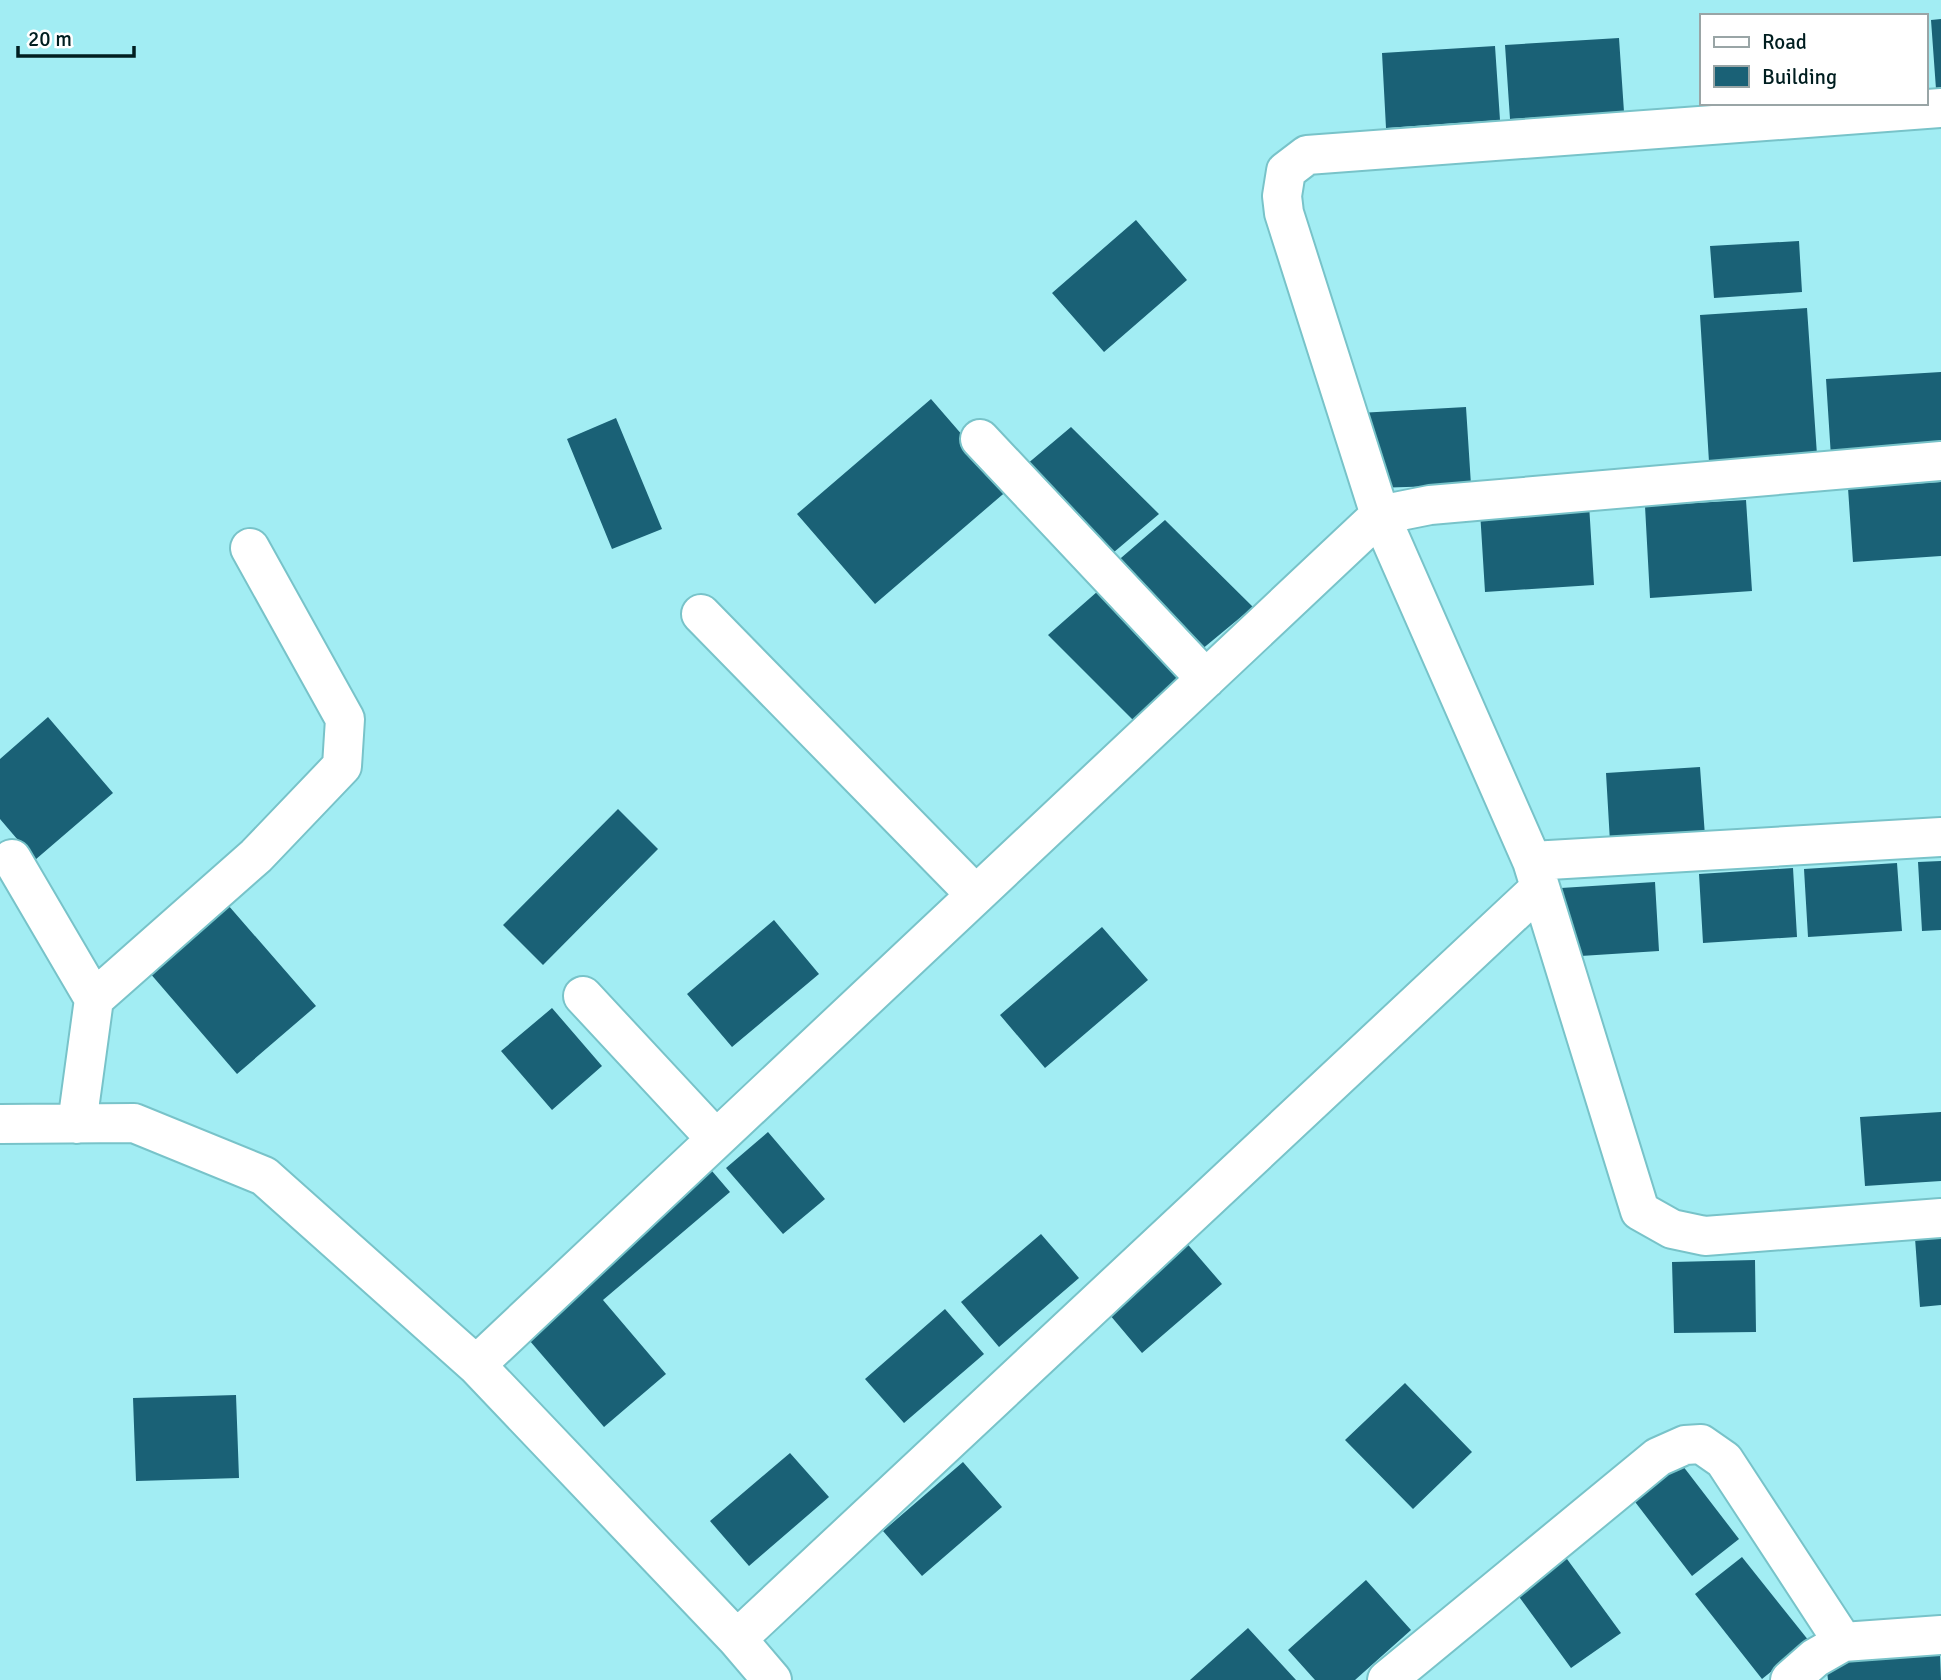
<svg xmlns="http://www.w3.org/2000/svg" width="1941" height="1680" font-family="Signika,sans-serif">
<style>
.building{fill:#1a6176}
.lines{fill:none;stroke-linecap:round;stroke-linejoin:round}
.minor-casing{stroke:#78c3c9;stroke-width:42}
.minor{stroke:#fff;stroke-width:38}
</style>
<rect width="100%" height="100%" fill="#a2edf3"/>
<!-- building -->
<path class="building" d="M1941,19V88L1936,89L1931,20Z
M1619,38L1624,112L1510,119L1505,45Z
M1495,46L1500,120L1386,128L1382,53Z
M1136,220L1187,280L1104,352L1052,293Z
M1799,241L1802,292L1714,298L1710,246Z
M1807,308L1817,455L1709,462L1700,315Z
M1941,372V451L1831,457L1826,379Z
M931,399L1009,489L875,604L797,514Z
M1466,407L1471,485L1374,488L1359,413Z
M616,418L662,529L612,549L567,439Z
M1071,427L1159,514L1107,558L1020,470Z
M1941,482V556L1853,562L1848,488Z
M1746,500L1752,591L1650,598L1645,506Z
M1589,504L1594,585L1485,592L1480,511Z
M1165,520L1253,607L1201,650L1114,564Z
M1098,591L1186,678L1135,722L1048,635Z
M48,717L113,793L35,860L0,819V759Z
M1700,767L1705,836L1610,842L1606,773Z
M618,809L658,849L543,965L503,925Z
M1941,861V930L1922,931L1918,862Z
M1897,863L1902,931L1808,937L1804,869Z
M1793,868L1797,937L1703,943L1699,874Z
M1655,882L1659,951L1565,957L1561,888Z
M228,905L316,1006L237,1074L149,972Z
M774,920L819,974L732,1047L687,994Z
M1102,927L1148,980L1045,1068L1000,1015Z
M552,1008L602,1066L552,1110L501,1051Z
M1941,1112V1181L1865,1186L1860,1117Z
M768,1132L825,1199L783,1234L726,1168Z
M700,1157L730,1192L603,1300L666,1374L604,1427L511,1319Z
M1041,1234L1079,1278L999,1347L961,1302Z
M1941,1236V1305L1920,1307L1915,1238Z
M1184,1240L1222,1284L1142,1353L1104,1308Z
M1755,1260L1756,1332L1674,1333L1672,1262Z
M945,1309L984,1354L904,1423L865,1379Z
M1405,1383L1472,1452L1413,1509L1345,1440Z
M236,1395L239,1478L136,1481L133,1398Z
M790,1453L829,1497L749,1566L710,1521Z
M1676,1457L1739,1539L1692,1576L1629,1494Z
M963,1462L1002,1507L922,1576L883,1531Z
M1559,1548L1621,1633L1571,1668L1509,1583Z
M1742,1557L1809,1641L1762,1679L1695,1594Z
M1366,1580L1411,1630L1355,1680H1315L1288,1650Z
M1248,1628L1296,1680H1190Z
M1940,1654L1941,1680H1828L1826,1662Z"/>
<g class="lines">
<defs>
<path id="minor" d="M1941,108L1307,155L1286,171L1282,196L1284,213L1380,515L1532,861L1640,1211L1672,1229L1705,1236L1941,1218
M980,439L1206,679
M701,614L976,895
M12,859L94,999
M1532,861L1941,837
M583,996L716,1139
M0,1124L134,1123L264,1176L476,1365L737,1639L772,1680
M77,1124L94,999L256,856L342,766L345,719L250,548
M476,1365L1380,515L1430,505L1941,461
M737,1639L1540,888
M1387,1680L1658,1457L1685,1445L1701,1444L1724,1460L1843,1642
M1790,1680L1815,1658L1843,1642L1941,1635"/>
</defs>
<!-- minor casing -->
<use href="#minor" class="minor-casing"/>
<!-- minor -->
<use href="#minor" class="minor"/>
</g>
<!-- legend -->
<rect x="1700" y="14" width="228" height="91" fill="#ffffff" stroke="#99a5a6" stroke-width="2"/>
<rect x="1714" y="37" width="35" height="10" fill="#ffffff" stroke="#99a5a6" stroke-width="2"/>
<text x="1762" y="49" font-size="21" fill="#001e20">Road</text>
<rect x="1714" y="66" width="35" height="21" fill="#1a6176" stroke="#99a5a6" stroke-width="2"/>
<text x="1762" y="84" font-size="21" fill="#001e20">Building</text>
<!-- scale -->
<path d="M18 46v10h116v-10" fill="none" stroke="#001e20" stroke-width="3.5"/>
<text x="28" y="46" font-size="21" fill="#001e20" stroke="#ffffff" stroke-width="5" paint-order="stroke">20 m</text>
</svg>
